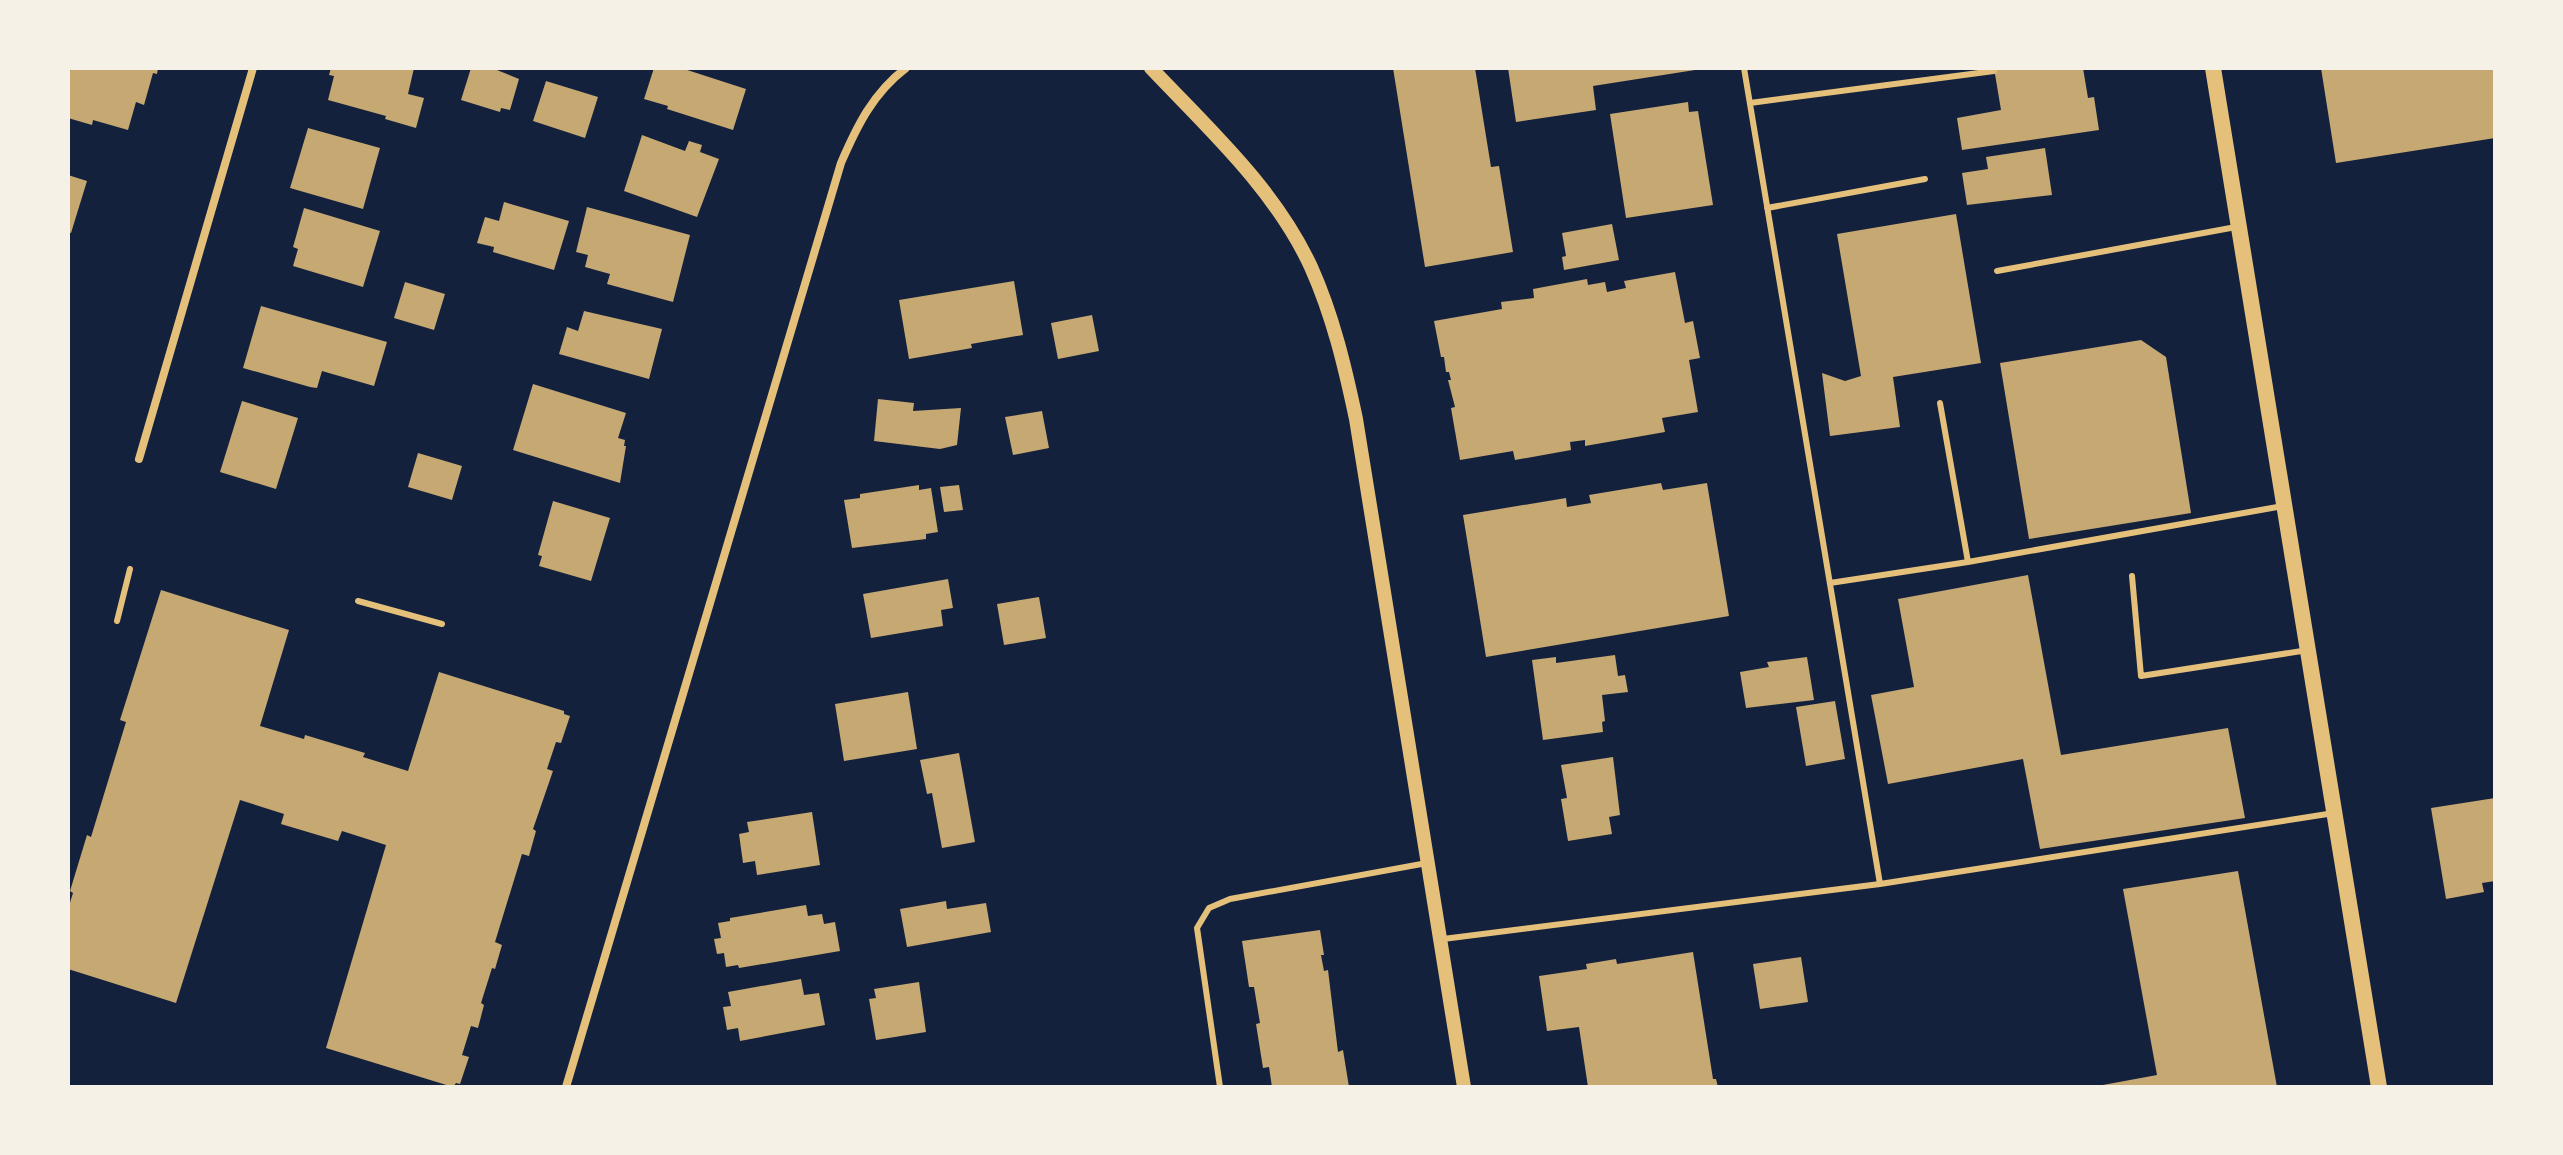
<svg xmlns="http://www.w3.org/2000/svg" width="2563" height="1155" font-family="Karla,sans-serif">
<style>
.building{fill:#c6a872}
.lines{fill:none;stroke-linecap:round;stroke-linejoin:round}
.service{stroke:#e5c07b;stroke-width:6}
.minor{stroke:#e5c07b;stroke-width:8}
.tertiary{stroke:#e5c07b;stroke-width:14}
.secondary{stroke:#e5c07b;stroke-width:16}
</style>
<rect width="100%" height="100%" fill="#14213d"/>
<!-- building -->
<path class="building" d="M71,68H158L157,74L153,73L144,105L136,102L128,130L93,120L92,125L68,118V77Z
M331,68H414L408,94L424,98L416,128L385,119L386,116L328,100L334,76L329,75Z
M471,68H492L519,79L510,110L501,108L500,112L461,100Z
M654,68H681L746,89L733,130L667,109L668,106L644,99Z
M1393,68H1475L1491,167L1499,166L1513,252L1425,267Z
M1508,68H1695V70L1593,86L1596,110L1516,122Z
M1994,68H2083L2088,98L2094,97L2099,130L1962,150L1957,118L2001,110Z
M2321,68H2495V138L2336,163Z
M546,81L598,97L585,138L533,121Z
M1688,102L1689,112L1698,111L1713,205L1626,218L1610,114Z
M308,128L380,148L363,209L290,188Z
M642,135L685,151L689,141L702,145L700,152L719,159L697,217L624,191Z
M2045,148L2052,195L1967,205L1962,173L1988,169L1986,157Z
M68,175L87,181L71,233L68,232Z
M504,202L569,221L554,270L493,252L494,247L477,243L485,217L499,221Z
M587,207L690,235L673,302L607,284L610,274L585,267L588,255L576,252Z
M304,208L380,231L363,287L293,266L298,249L293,247Z
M1956,214L1981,363L1893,377L1900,427L1830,436L1822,373L1845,381L1861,376L1837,234Z
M1612,224L1619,260L1564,270L1562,257L1566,256L1562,233Z
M1675,272L1685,323L1693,321L1700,358L1689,360L1698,412L1662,418L1665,432L1585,446V440L1570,442L1571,450L1515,460L1513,451L1460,460L1451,408L1455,407L1448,380H1451L1449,372H1446L1444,357H1441L1434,321L1502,309L1501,302L1534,298L1533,289L1587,279L1588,285L1605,282L1607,292L1626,288L1624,281Z
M1014,281L1023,335L971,344L972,348L909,359L899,300Z
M405,282L445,294L434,330L394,318Z
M261,306L387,342L374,386L322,371L317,388L310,387L243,368Z
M584,311L662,329L649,379L559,354L567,327L578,331Z
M1092,315L1099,351L1058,359L1051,323Z
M2141,340L2166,357L2191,513L2029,539L2000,363Z
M533,384L626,413L618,438L625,440L624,446H626L620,483L513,450Z
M878,399L914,403L913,411L961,408L957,445L940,449L874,441Z
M242,401L298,418L276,489L220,472Z
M1042,411L1049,448L1013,455L1005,417Z
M418,453L462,466L452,500L408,487Z
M1661,483L1663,490L1707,483L1729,616L1486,657L1463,515L1566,498L1567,507L1591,503L1589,495Z
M919,485V490L931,488L938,532L926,534V539L852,548L844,500L860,498V494Z
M959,485L963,510L944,512L940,487Z
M553,501L610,518L591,581L539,566L542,556L538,555Z
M2028,575L2061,755L2228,728L2245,818L2040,849L2023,759L1888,784L1871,695L1914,687L1898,599Z
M948,579L953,608L941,610L943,626L871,638L863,594Z
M161,590L289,630L260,726L304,739L305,735L365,753L363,757L408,771L439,672L564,711V714L570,716L561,743L556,742L547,769L553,771L533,829L536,831L529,856L522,854L495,942L502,945L495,969L492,968L481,1003L484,1005L478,1028L471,1026L462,1055L469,1057L460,1084L456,1083L453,1087L326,1048L386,845L342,831L338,841L281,824L284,814L240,800L176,1003L68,969V909L73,893L70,891L87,835L91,837L126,722L120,720Z
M1039,597L1046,638L1004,645L997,604Z
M1615,655L1618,676L1625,675L1628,692L1602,695L1605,721L1602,722L1603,732L1543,740L1532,660L1556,657V663Z
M1807,657L1814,700L1746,708L1740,672L1769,667L1767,662Z
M908,692L917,749L844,761L835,704Z
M1835,701L1845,759L1806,766L1796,707Z
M959,753L975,842L942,848L932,793L927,794L920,760Z
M1613,757L1620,815L1609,817L1612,834L1568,841L1561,799L1567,798L1561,765Z
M2495,798V881L2482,883L2484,892L2446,899L2431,808Z
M812,812L820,865L757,875L755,861L743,863L739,834L749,832L747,822Z
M2238,871L2277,1087H2092L2157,1075L2123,889Z
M946,901L947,909L986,903L991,932L907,947L900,909Z
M806,905L808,916L822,914L824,924L835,922L840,951L739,968L738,965L726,967L724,953L717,954L714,939L721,938L718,923L730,921V918Z
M1320,930L1324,955H1321L1324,971L1328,970L1338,1052L1343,1050L1349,1087H1272L1269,1067L1263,1068L1256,1024L1260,1023L1254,987H1249L1242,941Z
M1693,952L1713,1079H1716L1718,1087H1588L1579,1027L1547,1031L1539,976L1587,969L1586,964L1616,959L1617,964Z
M1801,957L1808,1002L1760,1009L1753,964Z
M801,979L804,995L819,993L825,1025L740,1041L738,1028L727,1030L723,1007L731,1006L728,992Z
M919,982L926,1032L876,1040L869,999L876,998L874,989Z"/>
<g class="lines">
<!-- service -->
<path class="service" d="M1744,68L1880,884
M1750,103L1994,71
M1767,208L1925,179
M1997,271L2236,227
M1968,562L2283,506
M2132,576L2141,676L2308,650
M1830,583L1968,562L1940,403
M358,601L442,624
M117,621L130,569
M1443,939L1880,884L2334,813
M1220,1087L1197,928L1209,908L1230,899L1427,863"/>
<!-- minor -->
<path class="minor" d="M139,459L253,68
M566,1087L841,163C857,126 873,93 906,68"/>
<!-- tertiary -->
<path class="tertiary" d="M1151,68C1209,129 1275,189 1311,267C1333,316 1345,367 1356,419L1464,1087"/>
<!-- secondary -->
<path class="secondary" d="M2213,68L2379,1087"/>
</g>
<!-- border -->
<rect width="2563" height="1155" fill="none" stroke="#f6f1e7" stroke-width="140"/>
</svg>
